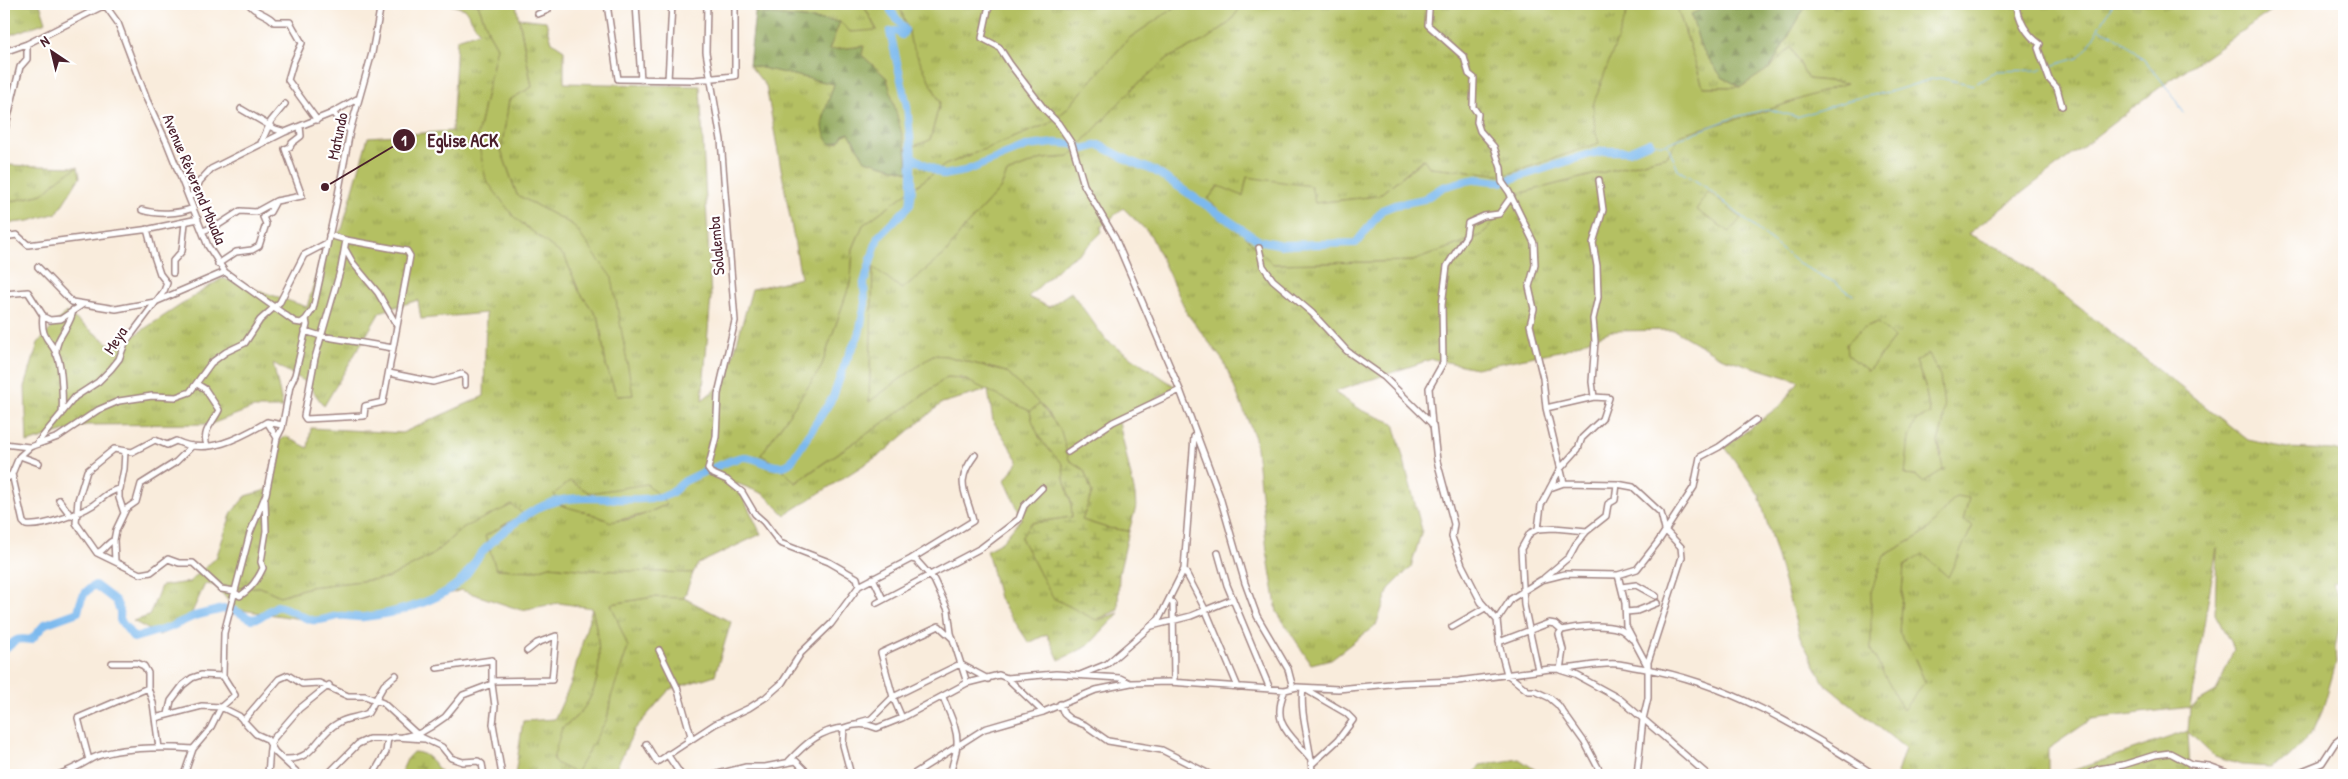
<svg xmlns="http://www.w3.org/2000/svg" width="2348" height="779" font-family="'Patrick Hand',sans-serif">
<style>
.grass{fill:url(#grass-tufts);stroke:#7f7046;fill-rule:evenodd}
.forest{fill:url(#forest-firs);stroke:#6c6242}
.wetland{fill:url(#wetland-marsh);stroke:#7f7046}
.garden{fill:#b4c062;stroke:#7f7046}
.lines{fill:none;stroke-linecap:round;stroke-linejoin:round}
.stream{stroke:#7bb9ee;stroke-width:1}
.river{stroke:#7bb9ee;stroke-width:8}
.minor-casing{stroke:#a28684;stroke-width:8}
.minor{stroke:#fff;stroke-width:5}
.labels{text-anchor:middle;stroke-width:4.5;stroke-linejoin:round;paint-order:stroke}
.street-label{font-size:16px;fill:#4a1f2b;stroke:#fff}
.leader{fill:none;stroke:#4a1f2b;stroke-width:2}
.callout-dot{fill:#4a1f2b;stroke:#fff;stroke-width:2}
.mark-label{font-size:15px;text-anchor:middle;font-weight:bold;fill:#fff}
.callout-label{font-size:18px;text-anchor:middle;font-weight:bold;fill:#4a1f2b;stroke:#fff;stroke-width:4.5;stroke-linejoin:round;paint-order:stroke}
</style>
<defs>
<pattern id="grass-tufts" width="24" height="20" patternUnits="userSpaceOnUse" patternTransform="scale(1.25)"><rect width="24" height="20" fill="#b4c062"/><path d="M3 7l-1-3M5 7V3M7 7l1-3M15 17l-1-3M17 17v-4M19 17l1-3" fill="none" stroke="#949b51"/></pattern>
<pattern id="forest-firs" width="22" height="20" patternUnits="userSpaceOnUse" patternTransform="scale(1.25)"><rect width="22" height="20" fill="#8fa658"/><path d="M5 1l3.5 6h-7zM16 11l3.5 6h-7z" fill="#778749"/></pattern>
<pattern id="wetland-marsh" width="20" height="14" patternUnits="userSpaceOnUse" patternTransform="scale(1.25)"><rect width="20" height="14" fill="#b4c062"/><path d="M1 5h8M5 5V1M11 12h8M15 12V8" fill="none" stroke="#949b51"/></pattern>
</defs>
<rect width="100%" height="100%" fill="#fff"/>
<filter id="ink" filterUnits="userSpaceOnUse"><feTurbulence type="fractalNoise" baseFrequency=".02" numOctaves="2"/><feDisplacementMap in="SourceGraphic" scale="10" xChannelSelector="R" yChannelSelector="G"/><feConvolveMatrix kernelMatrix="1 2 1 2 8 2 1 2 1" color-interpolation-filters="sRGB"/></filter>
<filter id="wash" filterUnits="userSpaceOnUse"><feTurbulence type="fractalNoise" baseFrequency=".0096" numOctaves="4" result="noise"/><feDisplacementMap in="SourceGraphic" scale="20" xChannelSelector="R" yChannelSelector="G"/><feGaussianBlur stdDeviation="1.12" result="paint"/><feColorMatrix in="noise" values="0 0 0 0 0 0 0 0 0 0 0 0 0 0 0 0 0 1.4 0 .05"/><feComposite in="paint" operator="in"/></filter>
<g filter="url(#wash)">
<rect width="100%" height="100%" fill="#f9ecdc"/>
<!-- grass -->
<path class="grass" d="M4,4H40L46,22L4,37Z
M448,4H478L489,33L497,47L477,137L514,217L565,257L579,291L599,319L606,365L617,396L633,395L573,225L517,195L501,150L509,100L532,87L519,18L546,21L552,42L564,50V83L700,86L711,297L702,400L726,381L752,289L801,278L766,86L749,65L834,84L822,123L831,144L839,142L843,135L849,133L865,160L908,172L906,149L930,140L940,102L910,43L909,32L900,8V4H1180L1128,39L1066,110L1048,124L945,165L863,225L853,249L851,281L821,368L761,455L781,467L796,483C846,446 898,415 947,377C977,379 1004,398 1030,411L1039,437L1063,464L1064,479L1071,502L1072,517L1031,523L1096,620L1119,613L1088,646L1059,660L1047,634L1029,643L999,598L987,550L1002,542L1022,518L1005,480L1019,461L993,421L988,390L942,403L884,452L785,515L764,494L736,483L761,534L698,564L693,573L586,570L550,566L534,571L496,569L485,536L523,514L464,527L431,556L388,578L310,587L280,596L260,587L237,588L205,584L187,623L159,635L133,621L149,616L161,586L189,582L216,558L232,512L246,496L269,489L280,440L285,436L308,448L311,428L402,433L484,396L486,313L421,319L418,300L380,312L324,406L306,382L273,363L283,408H253L211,424L86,425L27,443L25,387L38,343L66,312L115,348L222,278L307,307L325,245L342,229L368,137L452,131L457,39L479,32L465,9ZM570,481L590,493L667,504C647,514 616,529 596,515C586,508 578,491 570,481Z
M754,4H863L877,31L850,32L840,22L755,13Z
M1243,4H1659L1628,10L1595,130L1600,143L1506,175L1429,167L1423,159L1378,196L1315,203L1247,177L1243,197L1218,186L1208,199L1273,264L1413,261L1482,235L1517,194L1667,156L1681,134L1759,113L1846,83L1808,79L1791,47L1770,68L1807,4H2065L2068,6L2070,4H2281L2159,88L1968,234L2010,253L2248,440L2287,448L2334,450L2344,453V576L2333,584L2343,608L2335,649L2336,663L2322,712L2313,732L2288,758L2270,767L2241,765L2215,757L2188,732L2190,770L2207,771L2217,775H2060L2188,731L2190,707L2092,719L2048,749V775H1898L1897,773L1905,748L1824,683L1800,637L1759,495L1725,447L1782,404L1799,381L1720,357L1674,330L1611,331L1564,350L1476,368L1432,359L1334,392L1363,411L1394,423L1422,530L1411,567L1389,589L1376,625L1331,659L1311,664L1277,612L1267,551L1255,438L1224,362L1188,315L1150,234L1123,208L1101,227L1102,232L1084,250L1063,264L1028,297L1049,307L1071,292L1106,340L1176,387L1119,422L1135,495L1136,507L1129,531L1107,528L1082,520L1092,493L1084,470L1069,460L1047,411L1006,372L946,356L933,355L869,402L873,266L902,289L945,254L965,227L1000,189L1007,173L1042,159L1069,157L1132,89L1168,58L1205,40L1229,23ZM1894,338L1868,371L1847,354ZM1916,361L1943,424L1938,442L1942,455L1923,482L1916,476L1905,475L1930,414L1925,386ZM1956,496L1963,521L1973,525L1948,576L1923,553L1904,566L1899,632L1914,657L1925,682L1871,650L1884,556L1926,532ZM2217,548L2215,614L2234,649L2216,692L2190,707Z
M1676,4H1715L1691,14L1701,48L1722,77L1741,87H1703Z
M4,165L78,167L61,177L43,194L4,203Z
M653,597L684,598L731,622L715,675L669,690L635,729L613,775H515L523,721L555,719L571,683L592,608C603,655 606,699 562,728L607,719L611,697V604Z
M1519,759L1543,775H1473L1480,765Z"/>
<!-- forest -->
<path class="forest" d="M1715,4H1807L1770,68L1741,87L1722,77L1701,48L1691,14Z
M755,13L840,22L829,50L864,46L862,55L887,78L906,149L909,172L865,160L849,133L843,135L839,141L831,144C814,127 829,103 834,84L749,65Z"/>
<!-- wetland -->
<path class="wetland" d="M1040,404L1061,431L1069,460L1084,470L1092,493L1082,520L1107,528L1129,531L1119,574L1118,610L1096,620L1053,598L1021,538L1031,523L1072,517L1071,502L1064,479L1063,464C1047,449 1034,434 1030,411Z
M413,752C429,752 434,764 443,775H400L408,757Z"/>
<!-- garden -->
<path class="garden" d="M478,4H516L532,87L509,100L501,150L517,195L573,225L612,278L633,395L617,396L606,365L599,319L579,291L565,257L514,217L486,180L477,137L497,47L489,33Z
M863,4H900V8L909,32L911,43L940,102L930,140L906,149L887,78L862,55L864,46L829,50L840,22L850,32L877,30Z
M1180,4H1243L1229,23L1205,40L1168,58L1132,89L1069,157L1042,159L1007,173L1000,189L965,227L945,254L902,289L873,267L869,402L933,355L946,356L1006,372L1040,404L1030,411L962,378L947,377C898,415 845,447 795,483L781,467L761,455L821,368L851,281L853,249L863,225L945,165L1048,124L1066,110L1128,39Z
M1659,4H1676L1703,87H1741L1770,68L1791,47L1808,79L1847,83L1759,113L1681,134L1667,156L1517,194L1482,235L1413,261L1273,264L1208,199L1219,186L1243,196L1247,177L1311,186L1315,203L1378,196L1424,159L1429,167L1506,175L1599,143L1595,130L1593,105L1628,10Z
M78,167L80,177L57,213L29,221L4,224V203L43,194L61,177Z
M1708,192L1741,218L1730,232L1696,210Z
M1878,322L1894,338L1868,371L1847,354L1846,344L1863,328Z
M1929,354L1940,376L1944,407L1943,424L1938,442L1943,470L1923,482L1916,476L1905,475L1909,438L1916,420L1930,414L1925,386L1916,361Z
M570,481L590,493L647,484L667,504L645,514L611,522L595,515L560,505L554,494Z
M1956,496L1969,498L1963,521L1973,525L1948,577L1923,554L1904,566L1899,632L1914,657L1925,682L1903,710L1871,650V592L1884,556L1926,532Z
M512,505L523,514L485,536L496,569L534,571L550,566L586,570L693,573L684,598L653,597L611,604L628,647L611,697L607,719L576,773L555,763L553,759L562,728C606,699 603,655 592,608L559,603L521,610L461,590L398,610L321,622L235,609L214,584L237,588L260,587L280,596L310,587L388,578L431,556L464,527Z"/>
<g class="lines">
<!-- stream -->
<path class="stream" d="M2100,29C2138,44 2162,80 2184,113
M2047,67L2078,58L2088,47L2113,4
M1650,142L1663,145L1735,117L1768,109L1797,117L1853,99L1893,91L1932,79L1940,78L1974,85L1996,71L2039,70L2043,68
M1667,143L1678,170L1707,188L1799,264L1834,282L1853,295"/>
<!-- river -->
<path class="river" d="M912,157L944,175L965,171L1028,146L1055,143L1072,144L1083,149L1099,145L1132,162L1155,171L1258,240L1282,245L1356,243L1382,210L1395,205L1424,199L1443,187L1461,182L1477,179L1502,182L1590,154L1603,151H1629L1650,142
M4,650C16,642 13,637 31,640L45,624L78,612C81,598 83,592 95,585L116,601L120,611V620L134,638L168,628L194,616L223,609L236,611L251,619L258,618L277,606C290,608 299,617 312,620C319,622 330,617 338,616C347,615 356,618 364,617C393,614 442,601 462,579C471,570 476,558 485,549C500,533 529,510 550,503C587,491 629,506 667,495C674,493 679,485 685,481C695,476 735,457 744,457C760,457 777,474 791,462L833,397L846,361L859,334L865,304L864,283L878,237L910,205L912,189V157L907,106L890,32L896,31L902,35L905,30L891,11"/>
</g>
</g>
<g filter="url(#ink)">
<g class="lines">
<defs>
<path id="minor" d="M249,4C256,14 267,13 274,22H290L302,43L293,63L288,80L317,120
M607,4L618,79L693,80L735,76V4
M636,4L641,80
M707,4L706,52L721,140L735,321L718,394L716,437L708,469L711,473L727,480L742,492L755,514L764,522L780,543L829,562L857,578L859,586
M991,4L988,10L982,38L999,47L1010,64L1045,110L1058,123L1072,144L1084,185L1115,238L1180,390L1220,497L1245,583L1257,616L1288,669L1293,688
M1426,4L1429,10L1428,25L1464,57L1469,74L1474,78L1473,107L1478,114L1477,122L1480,131L1494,147L1501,168L1502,182L1509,192L1534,243L1535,265L1529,287L1534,309L1530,325L1543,378L1546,408L1564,483
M2017,4C2018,20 2027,35 2040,44L2038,48L2049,79L2057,88L2062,106
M105,5L118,23L147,100L167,143L208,246L225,272L295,322L301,323L306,319
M538,14L548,10V4
M4,52L27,44L107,4
M668,80L672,4
M241,109L275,129L285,132
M333,112C339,123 345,124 350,131
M4,133L20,67L27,59V44
M261,143L271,121L285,104
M189,197L194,194L200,181L211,169L285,132L300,126
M142,210C158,215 178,214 193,208
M203,231L220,224L240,211L256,212L276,201
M329,235L346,240L341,268L315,358L304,416L306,419L364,416L365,406L383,402L410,256L407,251L346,240
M4,237L17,235L28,245L150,229L198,219
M1259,248L1263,266L1273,280L1312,313L1347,351L1384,377L1433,425L1437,461L1454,524L1452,537L1462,565L1481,602L1497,620
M345,249L353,263L378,293L396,324
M218,264L236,252L252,250L259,246L266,224L263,217L270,212L276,201L302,196L285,149L290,147L292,143L301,136L300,126L330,114L357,99
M38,267L72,302L116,309L155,302L225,272
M173,273V261L182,251L185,223
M4,294L28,292L44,317L50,320L61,319L82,305
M43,315C40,341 52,339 58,358C62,369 63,402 62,414
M305,331L321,336L393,348
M56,354C55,337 71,327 73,310
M389,373L433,382L462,374L465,376V385
M197,384L205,389L219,410C214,421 201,432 207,445
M1594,397L1592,382L1595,341L1593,319L1598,297L1597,266L1593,243L1603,210L1599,180
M267,422L282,425
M1432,425L1429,388L1443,363L1442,305L1447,266L1466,236L1468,223L1484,216L1499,214L1511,197
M38,442L75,397L98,382L111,369L119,359L125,343L164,291L167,283L160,274L154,256L147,229
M4,444L29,447
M1068,452L1113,422L1180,390
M20,456L39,463
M12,474L23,522L26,525C43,527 79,514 93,505C102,499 109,490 120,489L124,469L125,451
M4,481L12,474L19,457L30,447L58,437L98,410L119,401L152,396L176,397L190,392L211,363L226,352L245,343L260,320L280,302L304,255L327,243
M1550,488L1564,483L1617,484L1633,487L1661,513L1665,530L1681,547L1682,557L1648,662V698L1643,719L1637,775
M119,490V498L124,513
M59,500L71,516
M1538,529L1554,528L1587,531
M97,553C106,550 106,543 114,540
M1218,553L1227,585L1270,689
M911,559L973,521C967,492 953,484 975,455
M115,561L114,540L116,530L126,509L136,502L141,484L176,462L192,446
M1184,569L1206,611L1238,687
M1618,575L1625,603L1626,626L1648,667
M873,578L883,599
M1544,578L1569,557L1576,544L1587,531L1606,516L1608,504L1615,500L1617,484
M1621,587L1636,585L1656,596
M235,591L221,589L193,563H179L168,559L151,572L140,574L97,553L76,523L78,500L87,471L114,449L132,452L155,440L167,445L176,441C207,456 240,438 267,422L277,438
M234,592L240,596C251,589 258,579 263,568L261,562L266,531L265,500
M1169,599L1173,604L1174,682
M877,603L981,548L1019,519L1024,506L1042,488
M1626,612L1637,611L1657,603
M1152,626L1191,616L1233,599
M1452,627L1485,608
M1632,639C1628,636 1624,630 1619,629C1603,624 1578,626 1562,630L1559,634L1563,650L1560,670L1576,675L1620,699L1708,775
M1499,642L1549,623L1555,624L1562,630
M659,650L677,687L691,736L688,739
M112,663H137L144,666L148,673V688L153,703L159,748
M437,668L492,660V684
M1538,670L1524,605L1521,549L1530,533L1538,529L1541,505L1560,469L1578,449L1582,438L1602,419L1609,398L1594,397L1546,408
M1080,675L1107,664L1159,619L1184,569L1194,437
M1007,678L1043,712
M492,681L552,680L556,636L537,643L527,651
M1285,690C1270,725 1290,733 1311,759
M943,697C948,711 958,728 957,744C957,754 951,764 951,775
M1060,704L1064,714L1070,719L1085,725L1108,741L1162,750L1211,775
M168,714L171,701L183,685L192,678L201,675L223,676
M155,718L202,706L221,707L239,716L256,734L267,739L275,752L300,775
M902,718L967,683L999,675L1007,678L1056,674L1120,678L1130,683
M243,721L279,679L288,675L302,684L319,683L348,696H365L383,703L419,736L442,747L451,758L463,762L478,761L482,764L484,775
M860,722L871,719L893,697L960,664L988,679
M403,737L420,733L432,726L445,717L463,695L492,684L495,706L493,724L502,775
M646,744L657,762L715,724L749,708L766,697L782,683L801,653L831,624L859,586L911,559L916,560L934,580L948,610L951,633L967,683
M667,754L681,775
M284,759C316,761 315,735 338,723C347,717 358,718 368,713L384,685L396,675
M89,760L78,718L148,688
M789,761C804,745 821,729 844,728
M58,775C69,771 79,766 89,760C113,746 166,747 193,749
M184,775L193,749L210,729L221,707L235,695L223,676L224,633L250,533L266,494L277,438L282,428L290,386L295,375L307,325L306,319L313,309L316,296L336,205L350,131L372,53L381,4
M267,775C271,763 267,749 273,739L299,709L329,685
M327,775L358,744L369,739H387L396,737L424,739
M373,775L386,752L388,738
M714,775L746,767H765L796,761L810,775
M851,775L843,745L844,728C856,723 866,723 877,728L902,718L893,697L881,653L939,626L952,638
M912,775L984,729L1043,712L1096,690L1131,683L1169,682L1285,690L1297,687L1338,689L1401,683L1458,681L1550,669C1572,671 1595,662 1618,664C1626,665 1633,667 1641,668C1728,682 1802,729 1875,775
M1175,775V774
M1312,775C1312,746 1299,717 1303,688L1346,713L1353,720L1338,740L1312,764
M1602,775L1585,743L1558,705L1550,698L1535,691H1528L1507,674L1500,648L1497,620L1511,599L1541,580L1565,574L1618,575L1637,569L1658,542L1694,487L1700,457L1719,447L1756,420
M2086,775L2098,769L2123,765L2155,755L2170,753L2191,764L2209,766L2234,775
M2292,775L2322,763L2335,743L2344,736"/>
</defs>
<!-- minor casing -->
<use href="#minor" class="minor-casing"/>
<!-- minor -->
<use href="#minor" class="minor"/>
</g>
</g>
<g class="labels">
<!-- street labels -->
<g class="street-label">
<text transform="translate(337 136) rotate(-78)" y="6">Matundo</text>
<text transform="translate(195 179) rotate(67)" y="6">Avenue Réverend Mbuala</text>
<text transform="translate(716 246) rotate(-95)" y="6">Solalemba</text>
<text transform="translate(115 340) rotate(-57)" y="6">Meya</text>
</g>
</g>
<!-- callouts -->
<path class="leader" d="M325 187L404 140"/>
<g class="callout-dot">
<circle cx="325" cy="187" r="5"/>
<circle cx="404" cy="140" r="12"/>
</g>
<g class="mark-label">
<text x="404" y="146">1</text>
</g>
<g class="callout-label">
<text x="463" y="147">Eglise ACK</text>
</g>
<!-- margin -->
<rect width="2348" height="779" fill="none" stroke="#fff" stroke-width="20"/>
<!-- north arrow -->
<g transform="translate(52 52) rotate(325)" stroke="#ffffff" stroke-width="4" paint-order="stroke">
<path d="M0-4L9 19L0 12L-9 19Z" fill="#4a1f2b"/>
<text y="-8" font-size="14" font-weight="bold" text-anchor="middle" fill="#4a1f2b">N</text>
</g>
</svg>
